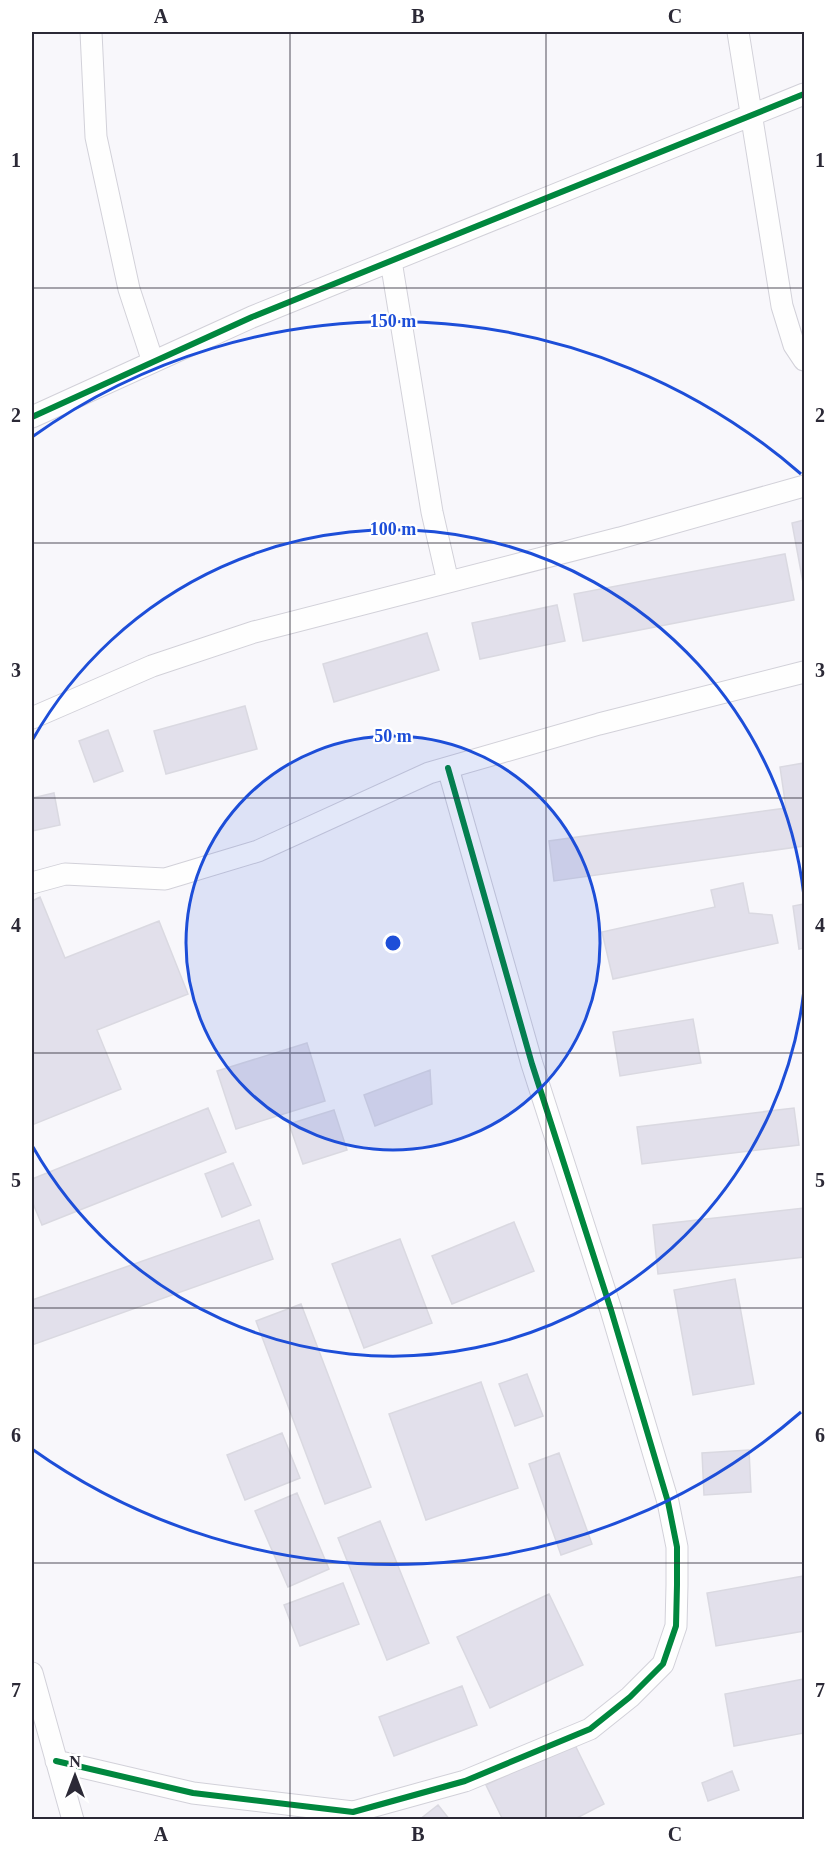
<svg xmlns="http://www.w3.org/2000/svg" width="836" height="1851" font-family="'Times New Roman',serif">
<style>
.building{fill:#e2e0eb;stroke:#dad9e1;stroke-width:1.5}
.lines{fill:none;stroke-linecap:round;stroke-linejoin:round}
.minor-casing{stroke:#d2d1d9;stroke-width:23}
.minor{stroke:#fefefe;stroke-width:21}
.cycleway-casing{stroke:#fff;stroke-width:10}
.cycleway{stroke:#00873e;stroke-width:6}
.grid{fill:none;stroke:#2b2936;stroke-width:1.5;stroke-opacity:0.55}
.ring{fill:none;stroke:#1d4ed8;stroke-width:3}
.centre{fill:#1d4ed8;stroke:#fff;stroke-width:3}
.ring-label{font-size:18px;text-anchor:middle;font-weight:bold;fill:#1d4ed8;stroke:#fff;stroke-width:4.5;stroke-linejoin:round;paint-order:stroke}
.neatline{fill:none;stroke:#2b2936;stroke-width:2}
.grid-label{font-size:20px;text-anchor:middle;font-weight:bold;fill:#2b2936}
</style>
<rect width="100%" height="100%" fill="#f8f7fb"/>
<!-- building -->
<path class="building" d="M804,520V588L792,523Z
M785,554L794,600L583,641L574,594Z
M557,605L565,641L480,659L472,623Z
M427,633L439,670L334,702L323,664Z
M245,706L257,749L166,774L154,731Z
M108,730L123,771L94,782L79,741Z
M804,763V846L554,881L549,841L786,808L780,767Z
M54,793L60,825L32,831V798Z
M743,883L749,913L772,915L778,943L613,979L602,932L715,907L711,890Z
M40,897L65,958L159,921L188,994L97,1030L121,1089L32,1125V901Z
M804,904V948L799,949L793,906Z
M693,1019L701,1063L620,1076L613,1032Z
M307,1043L325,1101L236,1129L217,1071Z
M430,1070L432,1104L375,1126L364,1095Z
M208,1108L226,1152L42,1225L32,1201V1179Z
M794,1108L799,1145L642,1164L637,1127Z
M334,1110L347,1150L303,1164L289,1124Z
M233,1163L251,1205L222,1217L205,1174Z
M804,1208V1257L658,1274L653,1225Z
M259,1220L273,1259L32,1345V1300Z
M514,1222L534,1271L452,1304L432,1256Z
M400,1239L432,1323L364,1348L332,1264Z
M735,1279L754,1384L693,1395L674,1290Z
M301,1304L371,1487L325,1504L256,1321Z
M527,1374L543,1416L515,1426L499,1384Z
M481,1382L518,1488L426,1520L389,1414Z
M282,1433L300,1478L245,1500L227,1455Z
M749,1450L751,1492L704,1495L702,1453Z
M559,1453L592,1544L561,1555L529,1464Z
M297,1493L329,1569L288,1587L255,1511Z
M380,1521L429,1643L387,1660L338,1538Z
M804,1576V1631L716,1646L707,1593Z
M343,1583L359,1624L300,1646L284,1605Z
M549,1594L583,1665L490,1708L457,1637Z
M804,1679V1733L734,1746L725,1694Z
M462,1686L477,1725L394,1756L379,1717Z
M574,1743L604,1804L573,1820H503L486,1785Z
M732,1771L739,1790L708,1801L702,1783Z
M438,1805L450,1820H419Z"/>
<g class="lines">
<defs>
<path id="minor" d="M91,32L96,137L129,289L153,362
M738,32L782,306L794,345L804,360
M391,261L432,512L448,582
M32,417L252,317L804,94
M32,718L152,666L254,632L620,538L804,486
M32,883L65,874L165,879L258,851L429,773L599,724L804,672
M32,1673L73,1820
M56,1761L193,1793L353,1812L465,1781L590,1729L630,1697L663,1664L676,1626L677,1585V1547L668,1502L611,1310L532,1064L448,768"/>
</defs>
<!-- minor casing -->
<use href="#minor" class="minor-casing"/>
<!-- minor -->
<use href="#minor" class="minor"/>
<defs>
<path id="cycleway" d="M32,417L252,317L804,94
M56,1761L193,1793L353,1812L465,1781L590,1729L630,1697L663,1664L676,1626L677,1585V1547L668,1502L611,1310L532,1064L448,768"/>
</defs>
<!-- cycleway casing -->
<use href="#cycleway" class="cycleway-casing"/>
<!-- cycleway -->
<use href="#cycleway" class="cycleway"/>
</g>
<!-- grid -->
<path class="grid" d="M290,32V1820M546,32V1820M32,288H804M32,543H804M32,798H804M32,1053H804M32,1308H804M32,1563H804"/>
<!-- distance rings -->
<circle cx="393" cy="943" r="207" fill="#1d4ed8" fill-opacity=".12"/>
<g class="ring">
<circle cx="393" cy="943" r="207"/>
<path d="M804 990A414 414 0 0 1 33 1147M33 739A414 414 0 0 1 804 896"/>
<path d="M801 1412A622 622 0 0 1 32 1449M32 437A622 622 0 0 1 801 474"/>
</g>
<circle cx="393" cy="943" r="9" class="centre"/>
<g class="ring-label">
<text x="393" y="327">150 m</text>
<text x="393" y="535">100 m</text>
<text x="393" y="742">50 m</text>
</g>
<!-- border -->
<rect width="836" height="1851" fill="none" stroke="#ffffff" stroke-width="66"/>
<!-- north arrow -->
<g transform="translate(75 1776)" stroke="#ffffff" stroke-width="4.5" paint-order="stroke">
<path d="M0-4.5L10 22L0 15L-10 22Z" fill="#2b2936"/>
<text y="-9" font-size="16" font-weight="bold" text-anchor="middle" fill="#2b2936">N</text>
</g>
<rect x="33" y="33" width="770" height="1785" class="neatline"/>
<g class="grid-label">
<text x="161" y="23">A</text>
<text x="418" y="23">B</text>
<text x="675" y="23">C</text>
<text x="16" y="167">1</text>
<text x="820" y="167">1</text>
<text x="16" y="422">2</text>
<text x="820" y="422">2</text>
<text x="16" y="677">3</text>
<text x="820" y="677">3</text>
<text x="16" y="932">4</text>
<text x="820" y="932">4</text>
<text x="16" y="1187">5</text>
<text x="820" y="1187">5</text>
<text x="16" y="1442">6</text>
<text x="820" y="1442">6</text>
<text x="16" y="1697">7</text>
<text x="820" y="1697">7</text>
<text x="161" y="1841">A</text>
<text x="418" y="1841">B</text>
<text x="675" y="1841">C</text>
</g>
</svg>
